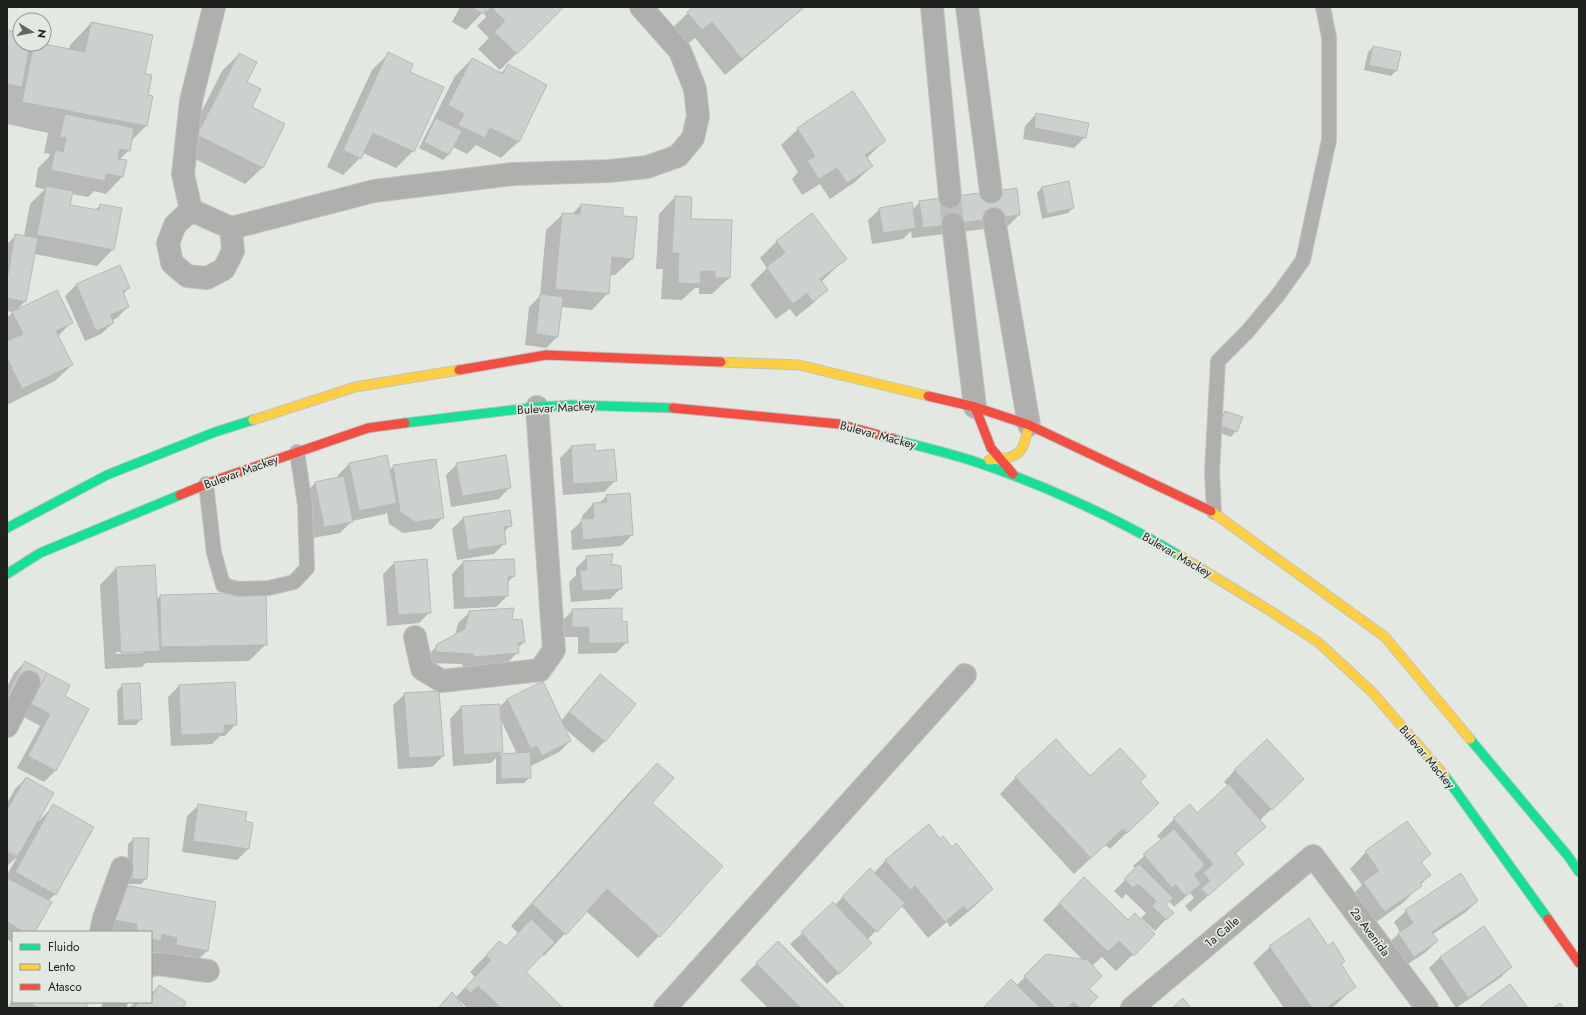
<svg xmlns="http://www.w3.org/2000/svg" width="1586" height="1015" font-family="Jost,sans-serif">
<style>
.shadow{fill:#0003;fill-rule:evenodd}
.building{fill:#cdd1ce;stroke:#b6b9b6}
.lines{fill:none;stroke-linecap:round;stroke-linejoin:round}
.street-tunnel{stroke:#bdc0bc;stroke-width:22;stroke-dasharray:22 11;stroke-linecap:butt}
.lane-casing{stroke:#c1c3c0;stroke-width:16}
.street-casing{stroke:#c1c3c0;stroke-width:24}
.fast-casing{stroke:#c1c3c0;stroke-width:11}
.slow-casing{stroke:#c1c3c0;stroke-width:11}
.jam-casing{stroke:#c1c3c0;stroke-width:11}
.lane{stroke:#afb0ae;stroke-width:14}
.street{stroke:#afb0ae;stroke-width:22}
.fast{stroke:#16e098;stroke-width:9}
.slow{stroke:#ffcf43;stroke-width:9}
.jam{stroke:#f24e42;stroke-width:9}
.labels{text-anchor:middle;stroke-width:3.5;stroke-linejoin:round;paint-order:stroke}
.street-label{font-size:12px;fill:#1f211e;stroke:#e3e9e2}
</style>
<rect width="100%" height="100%" fill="#e4e8e3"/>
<!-- shadow -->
<path class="shadow" d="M460,7H486L482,13L466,30L452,22Z
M490,7H563L500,70L478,49L489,38L477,26L486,17L484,13Z
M694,7H805L725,75L695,38L685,46L671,29Z
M91,23L144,75L147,96H151L146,126L131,141L129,150L119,160L125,161L122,177L106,194L94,191L88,197L72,194L69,206L95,210L101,205L113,249L97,266L34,254L25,301L16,311L71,323L58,336L72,365L55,381L7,405V318L13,312L7,311V244L16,235L24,236L30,204L45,189L35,187L38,168L49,157L50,154L44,153L48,133L7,124V31L20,34V44H29L28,49L33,44H41L69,50L70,45Z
M1373,47L1400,53L1396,71L1391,76L1364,70L1368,52Z
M239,54L251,107L284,124L262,168L245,184L181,152L222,71Z
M388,54L409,72L413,151L396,168L363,153L360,158L343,175L327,167L372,70Z
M472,59L500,74L508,66L546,85L518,142L501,158L476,145L467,154L453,147L448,155L443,160L419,148L455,76Z
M1036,114L1085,137L1074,148L1023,139L1025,126Z
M798,129L884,141L867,158L872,166L855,182L830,199L820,184L802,195L792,179L798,172L781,145Z
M1042,187L1073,208L1068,213L1042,219L1037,193Z
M675,197L729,278L712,294H699V288H695L682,300L661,299L663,269H656L659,214Z
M920,202L1019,215L1008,226L912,238L911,231L903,239L872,244L868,220L880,209L912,210Z
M581,205L622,217L632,259L615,275H610L608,293L592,310L561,307L558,336L546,348L525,345L529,307L540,296L546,230L563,214L571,215Z
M811,215L845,259L821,282L827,290L810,306L796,317L790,309L776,319L750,285L767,268L760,258L776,242Z
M120,266L129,288L123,294L128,307L117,318L111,321L113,323L101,334L85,341L65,296L76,285Z
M1225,412L1236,431L1231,437L1215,431L1220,417Z
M571,447L594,452L616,480L604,492L563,495L560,458Z
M349,464L389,471L394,466L443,517L432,529L403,533L389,524L387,512L385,514L352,521L340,533L313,538L305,494L316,482L339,478L338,475Z
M457,464L510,487L499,499L451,507L446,475Z
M607,496L632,535L621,546L572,550L571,531L583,520L582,516L593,504H598Z
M463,518L511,525L503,533L505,543L494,554L457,560L452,529Z
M587,557L610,565L621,588L610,599L571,602L569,582L576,575V568Z
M463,562L514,576L507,583V596L496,607L454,609L452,574Z
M394,563L430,612L419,623L387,626L383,574Z
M116,568L156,600L160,596L265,593L266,644L249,661L146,663L142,667L105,669L100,585ZM143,651V653L116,654V652Z
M573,610L621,623L627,642L616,653L578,654V637H561V622Z
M470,612L511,620L524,642L518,648V652L507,663L464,668L462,664L426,663L425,658L437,646L455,635L458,623Z
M25,662L64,696L55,771L44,782L17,768L40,726L7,708V687L14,673Z
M600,676L635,704L604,742L593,753L564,728L570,741L559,752L529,767L530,777L524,783L496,784V758L491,763L453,766L450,719L461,707L499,708L507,699L561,721L589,687ZM500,718L517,754L499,755L502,752Z
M122,685L141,719L136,725H118L117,691Z
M179,686L236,724L225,736H220L212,744L171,746L168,697Z
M405,694L443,756L432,767L398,769L393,705Z
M657,765L651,803L659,936L638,958L586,911L544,956L542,954L524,972L562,1008H467L458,999L463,1008H438L452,994L455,998L475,977L470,972L499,942L505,947L518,933L511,926L635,786Z
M1235,770L1292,790L1259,821L1265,826L1235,854L1243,864L1190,912L1185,906L1194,898L1190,893L1174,907L1169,901L1165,905L1172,913L1155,931L1141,918L1146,913L1126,894L1122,899L1114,891L1136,869L1133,866L1162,840L1157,836L1174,819L1197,814L1228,786L1224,782Z
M1016,777H1090L1138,782L1141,819L1110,849L1105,845L1074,874L1000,794Z
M26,778L38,822L54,805L55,894L48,901L34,932H13V943L7,939V875L17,857L7,866V851L16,856V853L7,848V803L15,789Z
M199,805L251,823L248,849L237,860L182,852L187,816Z
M134,839L146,879L141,884H127L128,844Z
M940,840L992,889L975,906L950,927L947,922L928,938L901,905L867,940L859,954L827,984L790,944L835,905L870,869L874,873L886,860Z
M1366,852L1429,854L1421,863L1430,875L1404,902L1368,928L1347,900L1362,885L1350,869Z
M1084,878L1128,921L1154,934L1116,971L1102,957L1092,966L1087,989L1086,1008H984L1016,986L1047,955L1083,960L1043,920Z
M119,885L207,951L190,967L161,954L151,952V932H97Z
M1477,901L1466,912L1433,934L1437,941L1426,952L1402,968L1387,945L1400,932L1394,922L1406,911Z
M778,942L844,1008H768L740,980Z
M1270,947L1340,965L1355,987L1332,1008H1284L1253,963Z
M1440,957L1511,967L1500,978L1456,1008L1429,968Z
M159,986L182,1008H129L135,1002H151V994Z
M13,999V1002H88L85,1008H7Z"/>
<!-- building -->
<path class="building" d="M471,7H487L483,14Z
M495,7H564L517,54L494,32L505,21L493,9Z
M692,7H804L742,59L712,22L702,30L687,12Z
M91,22L153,35L145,74L152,75L148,95L153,96L147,126L22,102L34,44H44L85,52Z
M7,30L20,33V44H30L22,87L7,84Z
M1373,46L1401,52L1397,71L1369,65Z
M388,52L413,64L410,72L444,87L414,152L373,133L361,159L343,150Z
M239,53L257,62L247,82L261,89L252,107L285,124L263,168L197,135Z
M472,58L503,74L508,64L547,85L519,142L490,128L485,138L458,125L464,114L448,105Z
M853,91L886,141L865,155L873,166L847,183L837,168L819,179L807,161L815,156L797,128Z
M1036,113L1089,123L1086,138L1034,128Z
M65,114L134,128L130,151L120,149L118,159L127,160L123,177L106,174L105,181L51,170L55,150L63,152L66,138L60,137Z
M436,118L462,131L449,155L424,142Z
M1069,181L1074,208L1047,214L1042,187Z
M46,186L73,191L70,205L99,210L100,204L122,208L114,250L37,235Z
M1017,188L1020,215L923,228L919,201Z
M675,196L692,197L691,219L732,220L730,278H715V271H701L700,284L678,283L679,253H672Z
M912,202L916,228L883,233L879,208Z
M581,204L623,208V216L637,217L633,259L612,257L609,294L555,289L562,213L580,214Z
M812,213L847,259L820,279L828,290L813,302L807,293L793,304L766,267L785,253L776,241Z
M15,234L38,238L26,302L7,298V280Z
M120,265L130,288L123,291L129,307L110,315L114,323L96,331L76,284Z
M57,290L73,323L56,331L73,365L22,389L7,358V341L23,334L12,312Z
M540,294L563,297L558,337L536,334Z
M1225,411L1243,417L1237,432L1220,425Z
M595,444V451L614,449L617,481L573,484L571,446Z
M387,455L397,503L359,511L349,463Z
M506,455L511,488L462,496L456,463Z
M436,459L444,518L415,522L400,512L393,465Z
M344,476L353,522L324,527L315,482Z
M630,493L633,535L583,540L581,519L594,518L593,503L607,502L606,495Z
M510,510L512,526L504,527L506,544L468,550L463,517Z
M613,554L611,564L621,566L622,589L582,591L580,570H587L586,556Z
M427,559L431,613L398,615L394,562Z
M514,559L515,576L508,577V596L464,598L463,561Z
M155,565L160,651L121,653L116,567Z
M266,592L267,645L161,647L160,595Z
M514,608L512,619L522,620L525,642L518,643L519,653L475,657L473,654L436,652V645L465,629L469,611Z
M622,608V622L627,621L628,643H589V627H572V609Z
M25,661L47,673L31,704L9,692Z
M47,673L70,685L65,696L89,709L56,771L28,756L50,714L31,704Z
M600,674L636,704L605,742L569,712Z
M543,681L571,741L542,756L537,746L531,749L507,699Z
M235,682L237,725H224V733L181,735L179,685Z
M140,683L142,720H123L122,684Z
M439,691L444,756L409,758L404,693Z
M500,704L503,752L464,755L461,706Z
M1056,739L1090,776L1120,748L1146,776L1140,782L1159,803L1127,833L1123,829L1091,858L1015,777Z
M1267,739L1304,779L1272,810L1234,770Z
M530,752L531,778L501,779V754Z
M657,763L674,778L652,803L723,866L660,937L607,889L566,935L532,904Z
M26,777L54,793L18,856L7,850V810Z
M1229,784L1266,827L1235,853L1244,864L1208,896L1201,889L1210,881L1203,873L1213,864L1173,818L1190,804L1197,813Z
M53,804L94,827L56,895L15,872Z
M198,804L247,812L245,821L253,823L249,849L193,841Z
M1407,821L1431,854L1421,862L1431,875L1420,883L1422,886L1385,912L1363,882L1379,871L1365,851Z
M929,824L940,839L943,836L952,847L956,843L993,889L967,911L964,906L945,922L915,886L910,890L885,860Z
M1174,829L1205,865L1194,875L1201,884L1186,896L1176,885L1172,888L1143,854Z
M133,838H149L147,879H132Z
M1139,864L1173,898L1166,905L1174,913L1166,920L1152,906L1156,901L1138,884L1133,888L1124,879Z
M870,868L905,903L877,932L842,897Z
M1461,873L1478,901L1432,932L1438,941L1414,957L1398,933L1413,923L1405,910Z
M1084,877L1128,920L1135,913L1155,934L1134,956L1119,941L1108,952L1059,903Z
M7,878L52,902L35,932H24L7,922Z
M119,884L216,902L208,951L176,945L177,938L162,934L161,941L151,939V932H136L137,924L113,920Z
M833,902L872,943L839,974L801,932Z
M1309,918L1328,946L1333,942L1345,961L1341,964L1356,987L1326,1008H1312L1269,946Z
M531,919L555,942L526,972L563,1008H501L478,986L471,993L465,988L491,960L486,955L499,941L506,946Z
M1484,926L1512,967L1468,998L1440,957Z
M778,941L845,1008H801L756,963Z
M1046,954L1088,960L1102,976L1089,989L1098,997L1087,1008H1080L1074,1002L1067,1008H1056L1024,976Z
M1011,979L1040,1008H983Z
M1510,984L1528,1008H1478Z
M159,985L186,1002L183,1008H135L139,1002H151V993L153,994Z
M452,992L464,1008H438Z
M1183,998L1191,1008H1172Z
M29,1002H89L86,1008H38Z
M1560,1003L1564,1008H1553Z"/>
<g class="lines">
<!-- street-tunnel -->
<path class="street-tunnel" d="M950,197L953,224"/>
<defs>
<path id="lane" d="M206,484L214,553L223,585L239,589L269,588L294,582L307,568L305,505L297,452
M1214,512L1212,472L1218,361L1247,332L1278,295L1303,260L1329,140V37L1323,7"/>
<path id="street" d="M214,7L191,101L183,174L191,210L231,228L374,191L513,174L610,171L647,167L678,156L693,138L698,116L695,89L680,51L641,7
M932,7L950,197
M967,7L991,192
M191,210L175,225L168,243L172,263L187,276L207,278L224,269L233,251L231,228
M994,219L1029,425
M953,224L975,407
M415,637L422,669L442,681L540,670L554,650L537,407
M7,726L29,682
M101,932L104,918L122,868
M151,965L159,964L208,971
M113,1008L116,1002
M665,1008L965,675
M1132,1008L1313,856L1427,1008"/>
<path id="fast" d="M405,423L537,407L572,405L673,408
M894,439C921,447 949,453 976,462C1044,485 1119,519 1180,556
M7,528L107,475L215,432L253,420
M7,574L40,553L180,495
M1470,739L1568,856L1579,872
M1445,776L1548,919"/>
<path id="slow" d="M721,362L799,365L928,396
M253,420L355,387L459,370
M989,460C1020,457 1022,456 1029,425
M1211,511L1385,637L1470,739
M1180,556L1264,607L1318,642L1372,692L1445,776"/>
<path id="jam" d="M459,370L546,355L721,362
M928,396L975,407L1029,425L1211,511
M975,407L991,448L1013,474
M673,408L839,424L894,439
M180,495L216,480L368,428L405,423
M1548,919L1579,963"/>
</defs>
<!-- lane casing -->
<use href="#lane" class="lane-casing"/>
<!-- street casing -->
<use href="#street" class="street-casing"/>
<!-- fast casing -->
<use href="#fast" class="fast-casing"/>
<!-- slow casing -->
<use href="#slow" class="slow-casing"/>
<!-- jam casing -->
<use href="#jam" class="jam-casing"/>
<!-- lane -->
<use href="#lane" class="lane"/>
<!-- street -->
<use href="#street" class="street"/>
<!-- fast -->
<use href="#fast" class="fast"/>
<!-- slow -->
<use href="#slow" class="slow"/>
<!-- jam -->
<use href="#jam" class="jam"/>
</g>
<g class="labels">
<!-- street labels -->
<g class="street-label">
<text transform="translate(556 408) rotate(-3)" y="4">Bulevar Mackey</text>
<text transform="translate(878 435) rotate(15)" y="4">Bulevar Mackey</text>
<text transform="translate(241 472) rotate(-20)" y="4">Bulevar Mackey</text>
<text transform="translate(1177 555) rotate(30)" y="4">Bulevar Mackey</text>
<text transform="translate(1427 757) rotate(50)" y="4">Bulevar Mackey</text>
<text transform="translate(1222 932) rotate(-40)" y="4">1a Calle</text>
<text transform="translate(1370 932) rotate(53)" y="4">2a Avenida</text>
</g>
</g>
<!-- border -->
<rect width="1586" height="1015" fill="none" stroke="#1f211e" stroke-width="16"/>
<!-- legend -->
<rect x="12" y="931" width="140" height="72" fill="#e3e9e2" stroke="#959994"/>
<rect x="20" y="944" width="20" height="6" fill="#16e098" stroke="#959994"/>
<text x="48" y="951" font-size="12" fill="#1f211e">Fluido</text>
<rect x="20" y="964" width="20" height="6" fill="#ffcf43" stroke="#959994"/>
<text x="48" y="971" font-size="12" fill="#1f211e">Lento</text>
<rect x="20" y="984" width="20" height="6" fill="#f24e42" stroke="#959994"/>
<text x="48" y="991" font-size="12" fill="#1f211e">Atasco</text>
<!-- north arrow -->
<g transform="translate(32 32) rotate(100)"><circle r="19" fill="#e3e9e2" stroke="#959994"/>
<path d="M0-3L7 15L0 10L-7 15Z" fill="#646763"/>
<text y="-6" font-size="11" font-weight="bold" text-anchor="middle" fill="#1f211e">N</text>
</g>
</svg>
